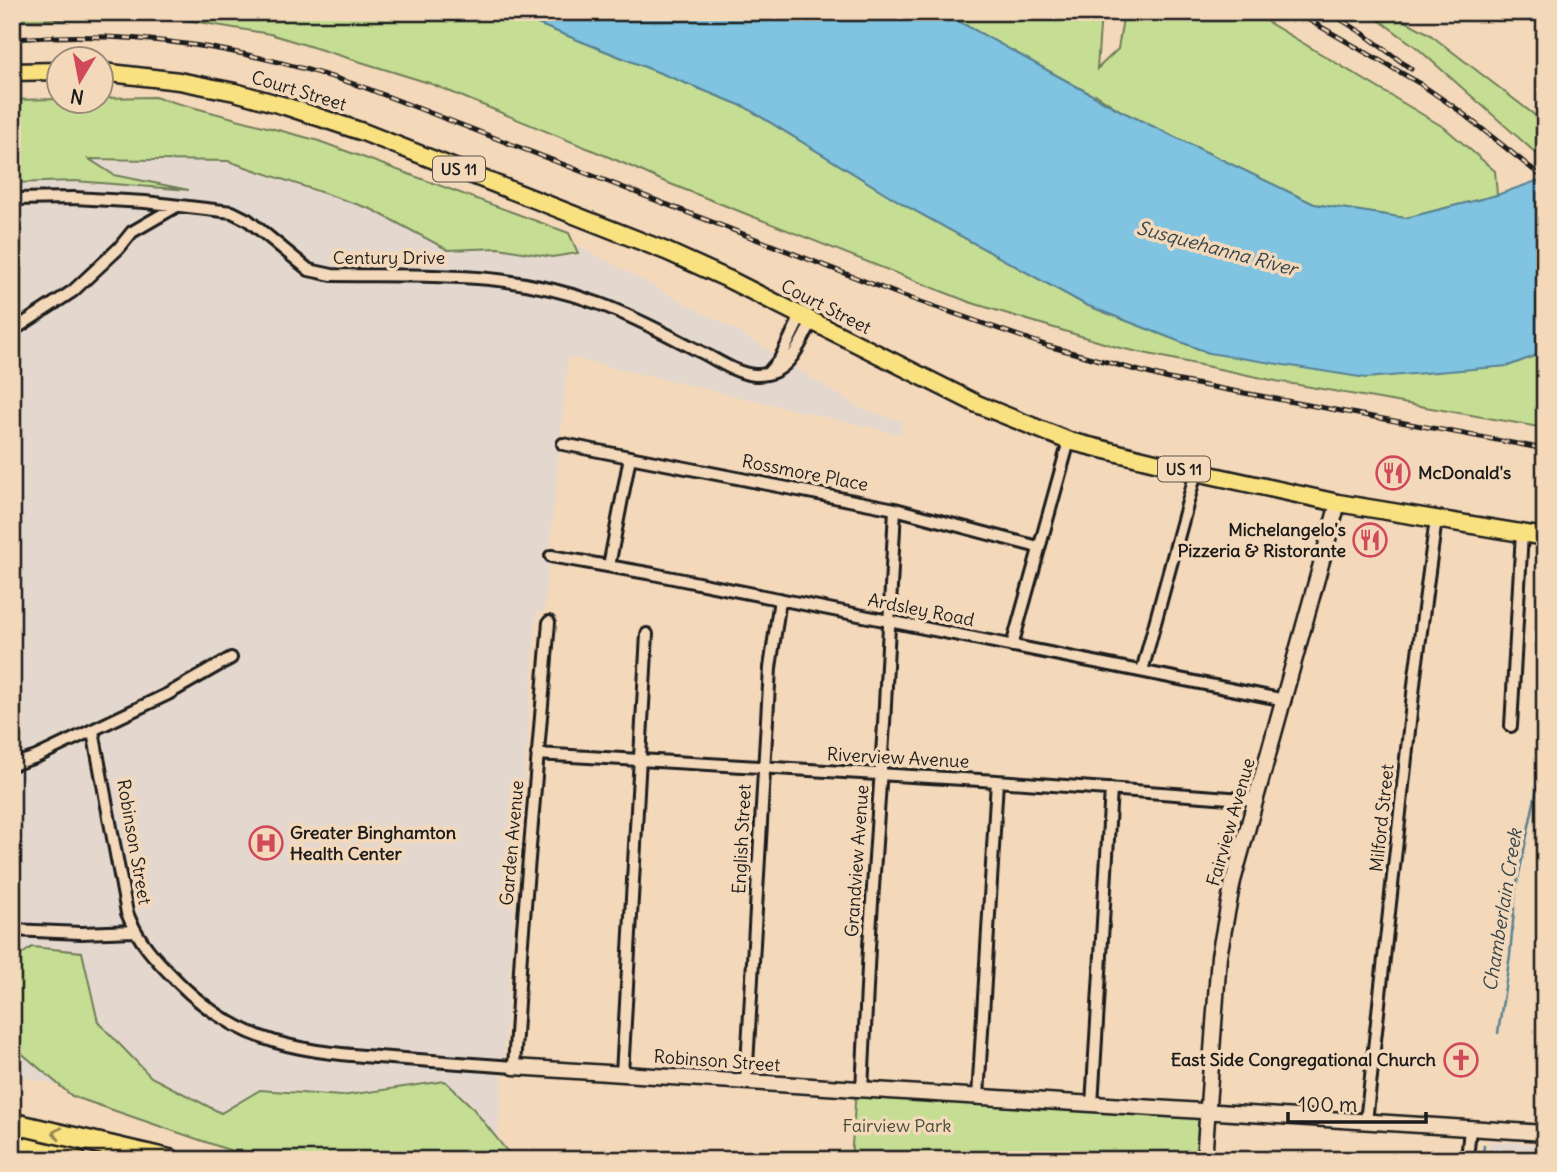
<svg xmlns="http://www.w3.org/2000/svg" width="1557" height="1172" font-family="Delius,sans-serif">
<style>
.built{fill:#e4d8ce}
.green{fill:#c5de94;stroke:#707d58;stroke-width:2}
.water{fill:#80c4e1;stroke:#588192;stroke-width:2}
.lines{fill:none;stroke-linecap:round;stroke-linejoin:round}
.stream{stroke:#588192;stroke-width:2.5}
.street-casing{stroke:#1c1c1c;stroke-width:16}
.secondary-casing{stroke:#1c1c1c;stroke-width:19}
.primary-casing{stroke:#1c1c1c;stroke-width:21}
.highway-casing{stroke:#1c1c1c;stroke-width:24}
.street{stroke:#f3d8ba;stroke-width:10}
.secondary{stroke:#f3d8ba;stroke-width:14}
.primary{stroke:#fae180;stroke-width:16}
.highway{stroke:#fae180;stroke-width:19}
.rail-casing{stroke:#1c1c1c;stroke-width:5}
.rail{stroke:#f3d8ba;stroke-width:2.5;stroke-dasharray:8;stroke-linecap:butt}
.oneway{stroke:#968853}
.labels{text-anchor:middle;stroke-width:7;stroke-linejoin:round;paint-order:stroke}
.shield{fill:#f3d8ba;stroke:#5c544b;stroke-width:2}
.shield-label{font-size:16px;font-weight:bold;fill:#1c1c1c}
.street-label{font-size:18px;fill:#1c1c1c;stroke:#f3d8ba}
.poi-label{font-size:18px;font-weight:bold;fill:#1c1c1c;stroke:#f3d8ba;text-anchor:start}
.park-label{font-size:18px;fill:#464c3a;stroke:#f3d8ba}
.water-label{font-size:19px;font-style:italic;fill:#35464d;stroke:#f3d8ba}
</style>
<rect width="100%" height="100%" fill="#f3d8ba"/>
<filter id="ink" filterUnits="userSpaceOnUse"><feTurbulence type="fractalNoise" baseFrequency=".0143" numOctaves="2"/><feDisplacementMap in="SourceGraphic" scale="14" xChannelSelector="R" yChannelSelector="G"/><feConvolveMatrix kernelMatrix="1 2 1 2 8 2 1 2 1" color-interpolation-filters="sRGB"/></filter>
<g filter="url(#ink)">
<!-- built -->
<path class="built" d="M266,141L575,244L734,329L860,408L903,422L899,434L568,357L544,612H537L496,1160L134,1104L12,1074V150Z
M1489,1141L1545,1144V1160H1488Z"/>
<!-- green -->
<path class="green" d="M12,12H508L745,107L908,207L1086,305L1209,353L1508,366L1545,352V428L1276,381L1120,348L969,302L663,181L616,160L429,83L270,34L175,18L12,20Z
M942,12H1101L1097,69L1118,49L1124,12H1251L1445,128L1495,171L1497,195L1406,218L1314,204L1121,111L1095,94L1094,96Z
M1368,12H1395L1396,16L1428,33L1545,123V161L1416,47Z
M154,97L316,140L569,233L578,253L552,257L499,248L448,250L371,209L228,161L89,159L114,175L189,190L75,181L12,183V100L59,99L60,102H102V98Z
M32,947L82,952L98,1022L151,1077L221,1113L260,1090L341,1096L445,1081L471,1106L514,1160H258L72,1096L12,1045V961Z
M856,1089L1208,1112L1204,1160H851Z"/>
<!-- water -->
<path class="water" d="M508,12H942L1121,111L1314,204L1406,218L1497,195L1545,178V352L1508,366L1366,378L1209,353L1086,305L908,207L745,107Z"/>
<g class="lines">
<!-- stream -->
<path class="stream" d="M1498,1033L1510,955L1516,888L1545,750
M1483,1160L1484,1145"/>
<defs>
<path id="street" d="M12,199L74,198L145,202L232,212L248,220L309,270L332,275C427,276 508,270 600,304C635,317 668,335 701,352C717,360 737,374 755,375C788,377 799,346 812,321
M12,331L73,291L119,248L132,232L177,206
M768,373L780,359L801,316
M563,444L895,509L1038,547
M551,556L653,574L1285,700
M609,566L630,457
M1012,646L1069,441
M1142,671L1196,472
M1511,726L1522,533
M93,731L127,913C138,941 156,960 177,981C242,1047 304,1052 391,1058C432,1061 473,1064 514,1067L521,953L549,622
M537,754L997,781L1257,800
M12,765L36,757L168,694L231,658
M12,930L81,933L135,931
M622,1074L647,634
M746,1082L770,668L780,599
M862,1090L869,947L884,724L895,509
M978,1097L997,781
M1092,1105L1111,789
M1366,1122L1415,676L1436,519
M1467,1160L1470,1128"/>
<path id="secondary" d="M514,1067L1545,1133
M1204,1160L1219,956L1233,881L1338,503"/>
<path id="primary" d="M12,72L60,71
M102,72L179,81L235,92L285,106L363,132L666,251L728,279L977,404L1069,441L1196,472L1338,503L1545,537"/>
<path id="highway" d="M12,1123L171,1160
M12,1145L76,1160"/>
</defs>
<!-- street casing -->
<use href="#street" class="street-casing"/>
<!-- secondary casing -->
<use href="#secondary" class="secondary-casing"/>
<!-- primary casing -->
<use href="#primary" class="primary-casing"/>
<!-- highway casing -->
<use href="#highway" class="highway-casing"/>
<!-- street -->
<use href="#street" class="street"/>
<!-- secondary -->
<use href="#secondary" class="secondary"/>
<!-- primary -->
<use href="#primary" class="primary"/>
<!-- highway -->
<use href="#highway" class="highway"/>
<defs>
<path id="rail" d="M1295,12L1419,83L1457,109L1545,179
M1329,12L1364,34L1411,69
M12,39C137,29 248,48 366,88L898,294L1048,346L1169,379L1545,449"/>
</defs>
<!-- rail casing -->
<use href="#rail" class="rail-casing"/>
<!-- rail -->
<use href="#rail" class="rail"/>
</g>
<!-- one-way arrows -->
<defs><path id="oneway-chevron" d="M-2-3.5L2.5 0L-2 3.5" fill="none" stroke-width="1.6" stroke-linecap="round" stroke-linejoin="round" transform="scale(1.75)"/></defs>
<use class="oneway" href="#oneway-chevron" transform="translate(57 1133) rotate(-167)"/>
</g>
<!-- icons -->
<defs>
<symbol id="restaurant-ring" viewBox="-11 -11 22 22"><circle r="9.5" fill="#f3d8ba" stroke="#d1495b" stroke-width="1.5"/><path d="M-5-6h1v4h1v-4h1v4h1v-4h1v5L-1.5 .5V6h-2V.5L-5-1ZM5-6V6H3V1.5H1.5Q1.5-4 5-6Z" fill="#d1495b"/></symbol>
<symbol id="hospital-ring" viewBox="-11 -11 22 22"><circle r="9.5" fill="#f3d8ba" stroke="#d1495b" stroke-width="1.5"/><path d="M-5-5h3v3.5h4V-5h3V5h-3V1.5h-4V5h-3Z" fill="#d1495b"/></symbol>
<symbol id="church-ring" viewBox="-11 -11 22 22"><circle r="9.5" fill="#f3d8ba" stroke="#d1495b" stroke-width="1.5"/><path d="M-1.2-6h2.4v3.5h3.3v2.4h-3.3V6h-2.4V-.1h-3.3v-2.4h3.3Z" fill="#d1495b"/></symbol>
</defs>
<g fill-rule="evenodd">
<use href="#restaurant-ring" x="1374" y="454" width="38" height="38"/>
<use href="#restaurant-ring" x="1351" y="521" width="38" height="38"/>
<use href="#hospital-ring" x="247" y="824" width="38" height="38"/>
<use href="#church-ring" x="1442" y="1041" width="38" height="38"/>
</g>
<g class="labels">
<!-- shield labels -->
<g class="shield">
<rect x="433" y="156.5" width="52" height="25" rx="5"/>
<rect x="1158" y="456.5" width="52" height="25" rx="5"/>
</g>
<g class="shield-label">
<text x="459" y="175">US 11</text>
<text x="1184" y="475">US 11</text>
</g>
<!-- street labels -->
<g class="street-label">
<text transform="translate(299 91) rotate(17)" y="6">Court Street</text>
<text x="389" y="264">Century Drive</text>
<text transform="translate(826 307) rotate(27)" y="6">Court Street</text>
<text transform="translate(805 473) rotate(11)" y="6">Rossmore Place</text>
<text transform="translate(921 610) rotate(11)" y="6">Ardsley Road</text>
<text transform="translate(898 758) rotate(3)" y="6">Riverview Avenue</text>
<text transform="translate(1382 818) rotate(-84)" y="6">Milford Street</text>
<text transform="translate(1231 822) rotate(-74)" y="6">Fairview Avenue</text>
<text transform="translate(742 839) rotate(-87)" y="6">English Street</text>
<text transform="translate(134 842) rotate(80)" y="6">Robinson Street</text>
<text transform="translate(512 843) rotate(-85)" y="6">Garden Avenue</text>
<text transform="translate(857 861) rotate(-86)" y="6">Grandview Avenue</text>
<text transform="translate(717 1061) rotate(4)" y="6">Robinson Street</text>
</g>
<!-- poi labels -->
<g class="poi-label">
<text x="1418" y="479">McDonald's</text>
<text x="1346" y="536" text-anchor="end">Michelangelo's<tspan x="1346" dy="21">Pizzeria &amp; Ristorante</tspan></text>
<text x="290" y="839">Greater Binghamton<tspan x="290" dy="21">Health Center</tspan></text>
<text x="1436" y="1066" text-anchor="end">East Side Congregational Church</text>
</g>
<!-- park labels -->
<g class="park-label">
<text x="897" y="1132">Fairview Park</text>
</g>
<!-- water labels -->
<g class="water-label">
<text transform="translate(1217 248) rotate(15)" y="7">Susquehanna River</text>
<text transform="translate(1502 910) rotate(-81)" y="7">Chamberlain Creek</text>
</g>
</g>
<!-- margin -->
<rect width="1557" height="1172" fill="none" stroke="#f3d8ba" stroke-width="42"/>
<rect x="21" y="21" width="1515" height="1130" fill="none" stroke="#1c1c1c" stroke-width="2.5" filter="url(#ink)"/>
<!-- north arrow -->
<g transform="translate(80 80) rotate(190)"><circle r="33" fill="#f3d8ba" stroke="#9d8d7b" stroke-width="2"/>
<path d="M0-5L12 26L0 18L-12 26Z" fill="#d1495b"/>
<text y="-10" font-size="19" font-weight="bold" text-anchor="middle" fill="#1c1c1c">N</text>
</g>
<!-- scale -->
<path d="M1288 1112v10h138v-10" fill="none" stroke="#1c1c1c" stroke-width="3.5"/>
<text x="1298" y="1112" font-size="21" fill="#1c1c1c" stroke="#f3d8ba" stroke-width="5" paint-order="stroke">100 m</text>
</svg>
